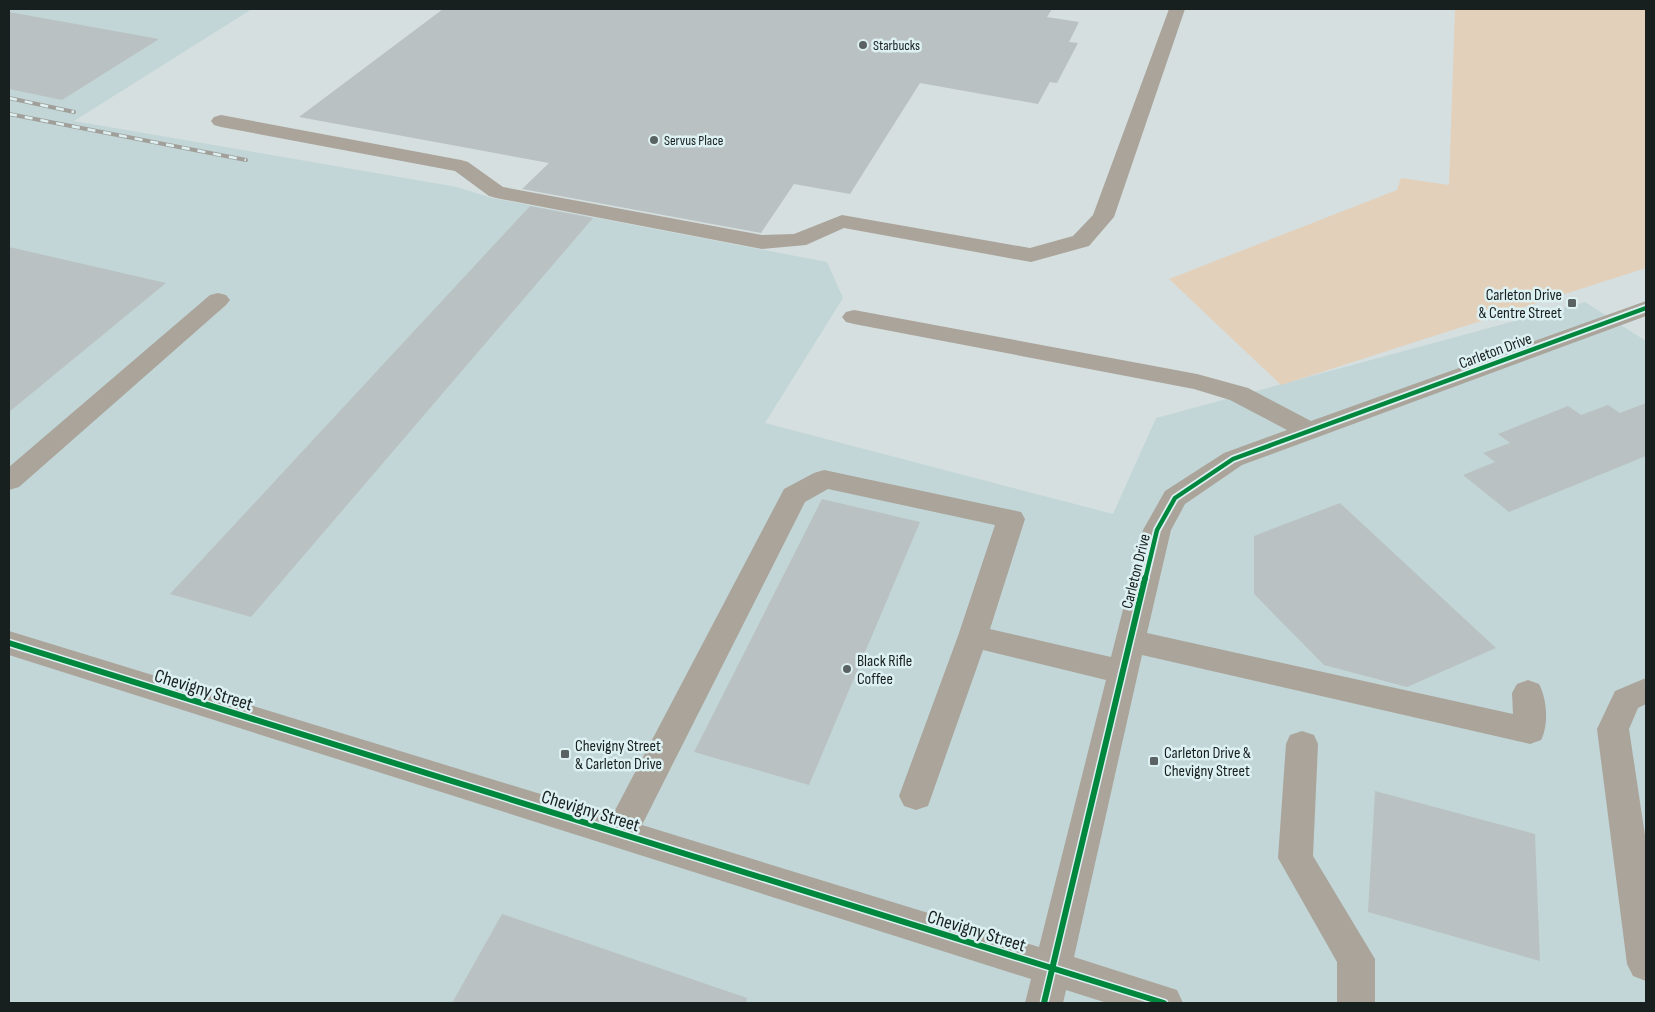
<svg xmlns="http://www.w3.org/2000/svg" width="1655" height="1012" font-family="'Sofia Sans Condensed',sans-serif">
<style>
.built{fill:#c2d6d7}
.green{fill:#e3d0ba}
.building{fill:#bac1c2}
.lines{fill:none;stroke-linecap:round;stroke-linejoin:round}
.minor{fill:#aaa49a;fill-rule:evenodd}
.rail-casing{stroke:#a19f9a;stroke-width:4}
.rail{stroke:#ddf0f2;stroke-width:2.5;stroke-dasharray:8;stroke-linecap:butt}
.cycleway-far1-casing{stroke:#ddf0f2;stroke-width:8}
.cycleway-casing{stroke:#ddf0f2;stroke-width:9}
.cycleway-far1{stroke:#00873e;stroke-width:4.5}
.cycleway{stroke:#00873e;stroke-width:6}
.poi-dot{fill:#5a6263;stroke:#ddf0f2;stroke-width:2}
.labels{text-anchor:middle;stroke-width:5;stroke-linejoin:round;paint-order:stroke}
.far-poi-label{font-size:14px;fill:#181f1f;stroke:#ddf0f2;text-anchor:start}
.poi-label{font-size:16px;fill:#181f1f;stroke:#ddf0f2;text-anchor:start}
.street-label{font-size:16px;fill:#181f1f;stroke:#ddf0f2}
.near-street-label{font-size:19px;fill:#181f1f;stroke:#ddf0f2}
</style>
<rect width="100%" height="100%" fill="#d5dfe0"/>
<!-- built -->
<path class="built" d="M9,9H252L74,121L457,187L492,198L827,262L843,298L765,423L1113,514L1156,418L1585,302L1646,341V1003H9Z"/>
<!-- green -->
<path class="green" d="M1455,9H1646V268L1281,385L1169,279L1397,190L1401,178L1449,185Z"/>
<!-- building -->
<path class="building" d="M443,9H1052L1047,17L1079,22L1069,42L1078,43L1057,83L1050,82L1038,104L920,83L850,194L794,184L761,233L522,189L549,163L299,117Z
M9,12L159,39L62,100L9,89Z
M530,206L593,218L251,617L170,594Z
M9,247L166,283L9,412Z
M1646,403V456L1509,512L1463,475L1495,462L1483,453L1510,443L1498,434L1568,406L1581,415L1608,405L1620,413Z
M822,499L920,522L809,785L694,752Z
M1340,503L1496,648L1407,687L1324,665L1254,594V536Z
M1375,791L1535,834L1540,961L1368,912Z
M502,914L747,998L746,1003H452Z"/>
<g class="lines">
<!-- minor -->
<path class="minor" d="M1169,9H1185L1114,217L1089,246L1031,262L844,228L806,245L762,249L496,198L489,196L455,171L221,127L214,125L211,121L214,117L221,115L461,160L468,162L503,187L762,235L794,234L842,215L1030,248L1073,236L1093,215Z
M218,293L226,295L230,300L226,305L19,487L9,490V467L210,295Z
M1646,301V316L1242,465L1185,504L1171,530L1147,633L1513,714L1512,693L1517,684L1528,680L1539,684C1547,699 1549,725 1541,740L1530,744L1142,655L1074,957L1177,990L1183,1003H1107L1066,990L1063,1003H1025L1031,979L9,655V631L612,816L784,489L814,473L824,470L1021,512L1025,519L990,629L1111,657L1143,530L1165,491L1224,453L1287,430L1230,400L1194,389L854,324L846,322L842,317L846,312L854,310L1197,374L1248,388L1311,421ZM828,489L995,525L958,636L899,796L904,806L916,810L928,806L983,650L1106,680L1039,947L642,825L805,502Z
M1646,678V704L1638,708L1629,729L1646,842V981L1633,976L1627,964L1597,729L1615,691Z
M1302,731L1314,735L1318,744L1313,856L1375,959V1003H1337V962L1278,858L1286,744L1290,735Z"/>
<defs>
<path id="rail" d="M9,98L74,112
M9,114L246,160"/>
</defs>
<!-- rail casing -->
<use href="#rail" class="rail-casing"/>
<!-- rail -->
<use href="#rail" class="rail"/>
<defs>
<path id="cycleway-far1" d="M1145,580L1157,530L1175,498L1233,459L1646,308"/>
<path id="cycleway" d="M9,643L1164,1003
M1044,1003L1145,578"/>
</defs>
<!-- cycleway-far1 casing -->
<use href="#cycleway-far1" class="cycleway-far1-casing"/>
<!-- cycleway casing -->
<use href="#cycleway" class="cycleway-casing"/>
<!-- cycleway-far1 -->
<use href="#cycleway-far1" class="cycleway-far1"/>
<!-- cycleway -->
<use href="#cycleway" class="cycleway"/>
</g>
<!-- markers -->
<g class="poi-dot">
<circle cx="863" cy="45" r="5"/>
<circle cx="654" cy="140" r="5"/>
<rect x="1567" y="298" width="10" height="10" rx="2.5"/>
<circle cx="847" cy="669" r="5"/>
<rect x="560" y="749" width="10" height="10" rx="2.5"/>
<rect x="1149" y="756" width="10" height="10" rx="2.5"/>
</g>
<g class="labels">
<!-- far-poi labels -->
<g class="far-poi-label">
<text x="873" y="50">Starbucks</text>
<text x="664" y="145">Servus Place</text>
</g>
<!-- poi labels -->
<g class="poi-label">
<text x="1562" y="300" text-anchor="end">Carleton Drive<tspan x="1562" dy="18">&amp; Centre Street</tspan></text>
<text x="857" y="666">Black Rifle<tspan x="857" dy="18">Coffee</tspan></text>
<text x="575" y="751">Chevigny Street<tspan x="575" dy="18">&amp; Carleton Drive</tspan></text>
<text x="1164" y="758">Carleton Drive &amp;<tspan x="1164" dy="18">Chevigny Street</tspan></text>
</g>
<!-- street labels -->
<g class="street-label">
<text transform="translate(1495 350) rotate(-20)" y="6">Carleton Drive</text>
<text transform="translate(1135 571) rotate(-76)" y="6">Carleton Drive</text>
</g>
<!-- near-street labels -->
<g class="near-street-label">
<text transform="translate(204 689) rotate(17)" y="7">Chevigny Street</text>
<text transform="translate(591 810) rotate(17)" y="7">Chevigny Street</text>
<text transform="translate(977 930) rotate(17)" y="7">Chevigny Street</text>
</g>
</g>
<!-- border -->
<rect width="1655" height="1012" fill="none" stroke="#181f1f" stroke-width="20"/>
</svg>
